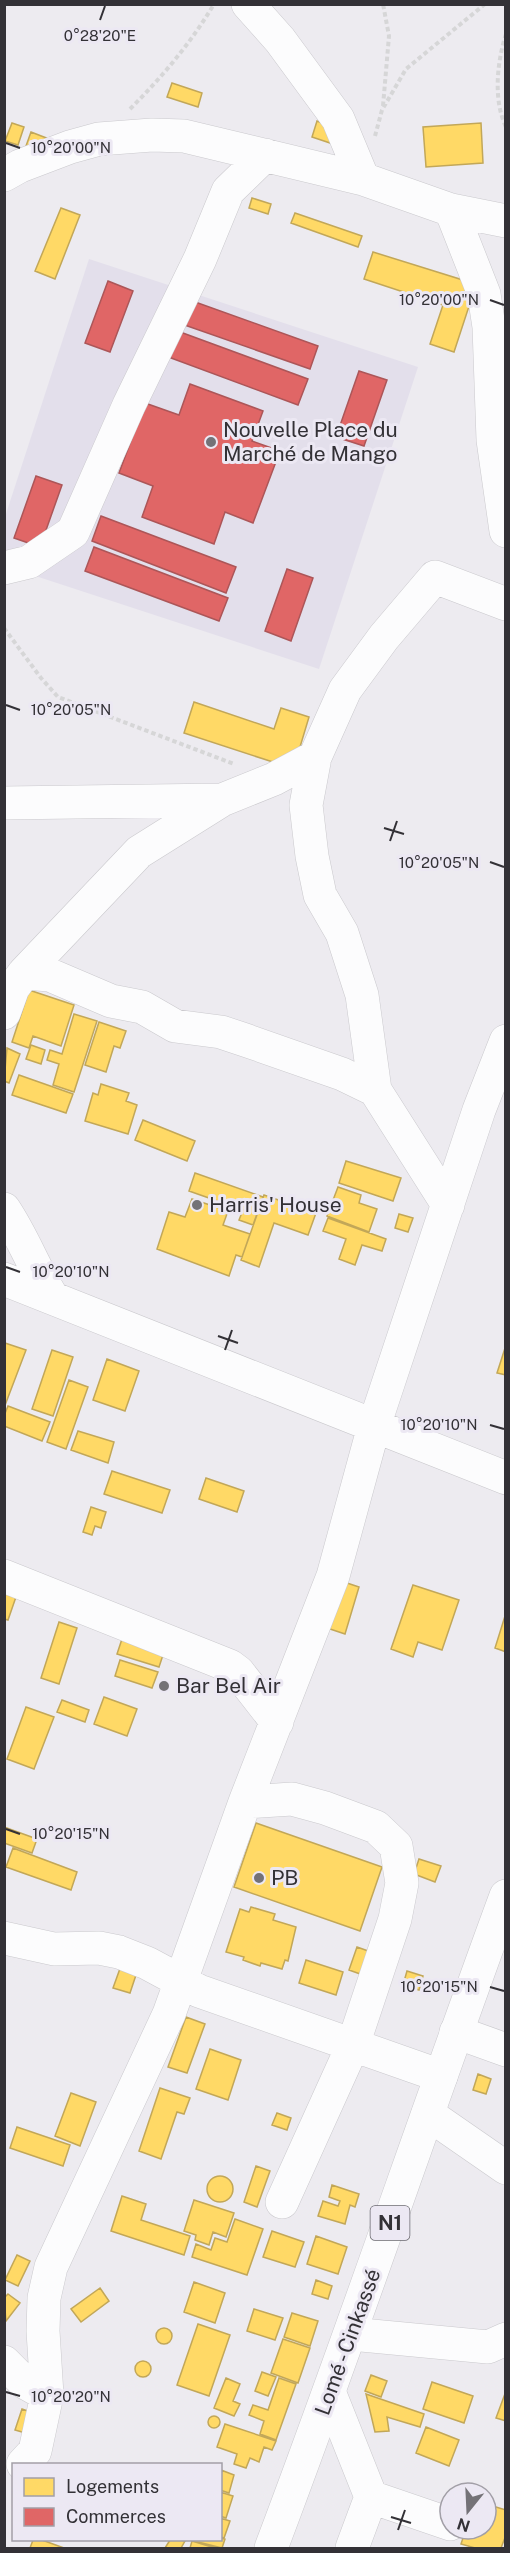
<svg xmlns="http://www.w3.org/2000/svg" width="510" height="2553" font-family="'Public Sans',sans-serif">
<style>
.built{fill:#e3dfeb}
.homes{fill:#ffd966;stroke:#c2a758;stroke-width:1.5}
.shops{fill:#e06666;stroke:#ac5658;stroke-width:1.5}
.lines{fill:none;stroke-linecap:round;stroke-linejoin:round}
.minor-casing{stroke:#cac9cd;stroke-width:34}
.highway-casing{stroke:#cac9cd;stroke-width:34}
.path{stroke:#d6d6d7;stroke-width:4;stroke-dasharray:4.5 3;stroke-linecap:butt}
.minor{stroke:#fcfcfd;stroke-width:33}
.highway{stroke:#fcfcfd;stroke-width:33}
.ticks{fill:none;stroke:#333136;stroke-width:2}
.poi-dot{fill:#747277;stroke:#ece8f3;stroke-width:2}
.labels{text-anchor:middle;stroke-width:6;stroke-linejoin:round;paint-order:stroke}
.shield{fill:#ece8f3;stroke:#6a686f;stroke-width:1.5}
.shield-label{font-size:20px;font-weight:bold;fill:#333136}
.poi-label{font-size:21px;fill:#333136;stroke:#ece8f3;text-anchor:start}
.street-label{font-size:21px;fill:#333136;stroke:#ece8f3}
.ticks-label{font-size:15px;text-anchor:middle;fill:#333136;stroke:#ece8f3;stroke-width:6;stroke-linejoin:round;paint-order:stroke}
</style>
<rect width="100%" height="100%" fill="#edebf0"/>
<!-- built -->
<path class="built" d="M89,259L418,367L319,669L5,566V517Z"/>
<!-- homes -->
<path class="homes" d="M172,83L202,93L198,107L167,97Z
M317,121L335,128L330,143L312,137Z
M12,123L24,127L18,145L5,141Z
M481,123L483,163L426,167L423,127Z
M31,132L49,139L44,152L26,146Z
M252,198L271,204L268,214L249,208Z
M61,208L80,215L55,279L35,271Z
M295,213L362,236L358,247L291,223Z
M373,252L466,281L474,291L454,352L430,344L443,305L364,279Z
M194,702L274,729L281,708L309,717L297,757L279,764L184,733Z
M29,990L74,1005L61,1046L33,1036L29,1048L12,1042Z
M74,1014L97,1021L74,1092L53,1085L59,1064L47,1060L50,1050L62,1054Z
M99,1022L126,1031L120,1048L114,1046L106,1072L85,1065Z
M31,1045L45,1050L41,1064L26,1059Z
M7,1048L20,1054L9,1083L4,1081Z
M19,1075L73,1094L66,1113L12,1095Z
M101,1084L129,1093L126,1101L137,1105L128,1134L85,1121L93,1093L98,1095Z
M143,1120L195,1141L187,1161L135,1140Z
M346,1161L401,1178L393,1201L339,1183Z
M195,1173L263,1197L253,1225L239,1220L243,1210L189,1191Z
M338,1187L361,1195L359,1203L377,1209L369,1232L327,1216Z
M264,1195L316,1213L308,1235L274,1223L259,1267L241,1260Z
M192,1199L228,1211L223,1225L250,1234L242,1257L236,1255L229,1276L157,1249L169,1212L185,1217Z
M399,1214L413,1218L408,1232L395,1228Z
M328,1218L386,1239L382,1251L362,1245L355,1265L339,1259L346,1239L323,1231Z
M5,1343L26,1350L4,1408V1343Z
M506,1345V1375L497,1373Z
M52,1350L73,1357L53,1416L32,1409Z
M107,1359L139,1371L125,1411L93,1400Z
M69,1380L88,1387L66,1449L47,1442Z
M8,1406L50,1422L42,1441L4,1426V1416Z
M78,1431L114,1442L108,1463L71,1450Z
M112,1471L170,1490L162,1513L104,1494Z
M206,1478L244,1491L237,1512L199,1499Z
M91,1507L106,1512L101,1528L95,1526L92,1535L83,1532Z
M341,1581L359,1587L345,1634L327,1628Z
M413,1585L459,1600L442,1650L418,1642L413,1657L391,1649Z
M4,1590L17,1594L8,1620L4,1619Z
M505,1616H506V1652L495,1648Z
M59,1622L77,1628L59,1684L41,1678Z
M122,1639L164,1652L159,1667L117,1654Z
M120,1660L158,1672L152,1688L115,1676Z
M104,1697L137,1709L127,1736L94,1724Z
M62,1700L89,1710L85,1722L57,1712Z
M26,1707L54,1717L34,1769L7,1759Z
M256,1823L382,1867L360,1931L234,1887Z
M4,1827L37,1839L32,1853L4,1843Z
M13,1848L77,1872L71,1890L6,1867Z
M419,1859L441,1866L435,1882L414,1874Z
M251,1907L275,1914L273,1920L296,1927L288,1961L285,1960L282,1969L261,1963L260,1966L243,1960L244,1957L226,1952L240,1909L249,1912Z
M357,1947L371,1952L363,1975L349,1970Z
M306,1960L343,1972L336,1995L299,1983Z
M122,1963L138,1969L130,1993L113,1988Z
M407,1971L423,1976L419,1990L403,1985Z
M186,2017L205,2024L187,2073L168,2067Z
M210,2049L241,2060L228,2100L196,2089Z
M478,2074L491,2079L486,2094L473,2090Z
M160,2088L190,2098L184,2114L177,2112L161,2159L139,2151Z
M71,2093L96,2102L80,2146L55,2136Z
M277,2113L291,2118L287,2130L272,2125Z
M17,2127L70,2145L63,2166L10,2148Z
M256,2166L270,2171L257,2207L244,2202Z
M207 2189a13 13 0 1 1 26 0a13 13 0 1 1-26 0Z
M332,2185L359,2194L355,2207L350,2205L345,2224L318,2216L323,2201L338,2206L340,2201L329,2197Z
M122,2196L146,2204L141,2220L190,2236L184,2255L111,2231Z
M194,2200L234,2213L226,2237L213,2232L209,2245L195,2240L196,2235L184,2231Z
M235,2219L263,2229L247,2275L192,2257L196,2244L211,2250L215,2238L227,2242Z
M272,2231L304,2242L295,2267L263,2257Z
M316,2236L347,2247L338,2274L307,2264Z
M17,2255L30,2261L18,2286L5,2280Z
M316,2280L332,2286L328,2299L312,2294Z
M194,2282L225,2293L215,2323L184,2312Z
M100,2288L109,2301L81,2322L71,2309Z
M8,2294L20,2303L6,2321L4,2298Z
M254,2309L283,2318L275,2340L247,2331Z
M292,2313L318,2321L310,2346L284,2337Z
M198,2324L230,2335L209,2396L177,2385Z
M156 2336a8 8 0 1 1 16 0a8 8 0 1 1-16 0Z
M283,2339L310,2348L298,2383L271,2373Z
M135 2369a8 8 0 1 1 16 0a8 8 0 1 1-16 0Z
M262,2372L276,2377L268,2396L255,2391Z
M371,2375L387,2381L381,2397L365,2391Z
M226,2378L240,2384L233,2401L240,2404L234,2416L214,2408Z
M279,2378L296,2384L276,2440L260,2434L264,2421L249,2415L253,2405L268,2410Z
M432,2382L473,2396L464,2423L423,2409Z
M506,2391V2421L496,2418Z
M366,2394L424,2414L420,2427L387,2417L389,2431L375,2432Z
M22,2409L36,2414L29,2434L15,2430Z
M208 2422a6 6 0 1 1 12 0a6 6 0 1 1-12 0Z
M225,2424L276,2441L272,2450L264,2447L259,2462L250,2458L246,2468L234,2464L237,2454L217,2447Z
M426,2427L459,2440L449,2466L416,2453Z
M221,2470L234,2475L229,2493L220,2490Z
M220,2492L233,2496L226,2518L220,2516Z
M486,2504L506,2510V2535L501,2548H475L461,2544L466,2529H486Z
M220,2518L230,2521L224,2538L220,2537Z
M220,2538L225,2539L222,2548L194,2541Z
M33,2540H42L64,2548H30Z
M170,2540H181L185,2541L181,2548H165Z
M192,2541L215,2548H190Z"/>
<!-- shops -->
<path class="shops" d="M108,281L133,291L110,352L85,343Z
M184,298L318,346L310,369L176,322Z
M172,329L308,379L298,405L163,355Z
M359,371L387,380L364,446L336,437Z
M190,384L263,411L252,441L280,451L253,523L225,512L214,544L142,517L153,486L119,473L145,403L179,415Z
M36,476L62,485L40,547L14,538Z
M101,516L236,567L226,593L92,541Z
M94,547L228,598L219,621L85,571Z
M287,569L313,578L291,641L265,631Z"/>
<g class="lines">
<defs>
<path id="minor" d="M248,4L280,40L338,119L363,179
M4,175L20,166L70,147L99,139L152,135L184,136L363,179L451,210L506,221
M451,210L484,294L489,327L493,440L506,531
M4,568L29,562L73,532L129,405L200,259L228,191L265,155
M4,803L222,800
M24,973L139,852L222,800L274,779L315,757
M4,1013L13,988L24,973L50,975L111,1001L142,1007L175,1026L221,1032L245,1040L342,1074L375,1090
M448,1205L375,1090L362,995L342,933L320,895L312,856L306,805L315,757L345,690L384,637L435,577L506,604
M4,1209C23,1237 34,1268 52,1297
M4,1279L506,1478
M4,1576L230,1666L238,1672L277,1722
M245,1802L292,1799L325,1808L376,1827L396,1846L402,1883L395,1919L353,2045L282,2202
M4,1938L54,1949L99,1948L119,1952L147,1963L199,1991L441,2076
M456,2032L506,2050
M428,2114L506,2168
M351,2334L488,2347L506,2339
M4,2362L24,2382L47,2395
M330,2394L371,2497L352,2548
M23,2464L35,2451L47,2395L43,2331L44,2298L51,2267L169,2014L245,1802L333,1576L374,1426L479,1110L506,1041
M371,2497L450,2524"/>
<path id="highway" d="M271,2548C353,2332 426,2113 506,1896"/>
</defs>
<!-- minor casing -->
<use href="#minor" class="minor-casing"/>
<!-- highway casing -->
<use href="#highway" class="highway-casing"/>
<!-- path -->
<path class="path" d="M506,34C497,62 493,100 506,127
M383,106L389,36L383,4
M130,109C162,77 191,43 214,4
M375,136L382,110L406,69L485,4
M4,628L41,678L58,697L234,764"/>
<!-- minor -->
<use href="#minor" class="minor"/>
<!-- highway -->
<use href="#highway" class="highway"/>
</g>
<!-- ticks -->
<path class="ticks" d="M100,20L105,6M6,143L20,148M490,300L504,305M6,705L20,710M384,828L404,834M390,841L397,821M490,862L504,867M6,1267L20,1272M218,1336L238,1343M225,1350L232,1330M490,1425L504,1429M6,1829L20,1834M490,1987L504,1991M6,2392L20,2396M391,2517L411,2523M398,2530L405,2510"/>
<!-- markers -->
<g class="poi-dot">
<circle cx="211" cy="442" r="6"/>
<circle cx="197" cy="1205" r="6"/>
<circle cx="164" cy="1686" r="6"/>
<circle cx="259" cy="1878" r="6"/>
</g>
<g class="labels">
<!-- shield labels -->
<rect class="shield" x="370.5" y="2206" width="39" height="34" rx="4.5"/>
<g class="shield-label">
<text x="390" y="2230">N1</text>
</g>
<!-- poi labels -->
<g class="poi-label">
<text x="223" y="437">Nouvelle Place du<tspan x="223" dy="24">Marché de Mango</tspan></text>
<text x="209" y="1212">Harris' House</text>
<text x="176" y="1693">Bar Bel Air</text>
<text x="271" y="1885">PB</text>
</g>
<!-- street labels -->
<g class="street-label">
<text transform="translate(348 2342) rotate(-70)" y="7">Lomé - Cinkassé</text>
</g>
</g>
<g class="ticks-label">
<text x="100" y="41">0°28'20"E</text>
<text x="71" y="153">10°20'00"N</text>
<text x="439" y="305">10°20'00"N</text>
<text x="71" y="715">10°20'05"N</text>
<text x="439" y="868">10°20'05"N</text>
<text x="71" y="1277">10°20'10"N</text>
<text x="439" y="1430">10°20'10"N</text>
<text x="71" y="1839">10°20'15"N</text>
<text x="439" y="1992">10°20'15"N</text>
<text x="71" y="2402">10°20'20"N</text>
</g>
<!-- border -->
<rect width="510" height="2553" fill="none" stroke="#333136" stroke-width="12"/>
<!-- legend -->
<rect x="12" y="2463" width="210" height="78" fill="#ece8f3" stroke="#a29fa7" stroke-width="1.5"/>
<rect x="24" y="2478" width="30" height="18" fill="#ffd966" stroke="#a29fa7" stroke-width="1.5"/>
<text x="66" y="2493" font-size="18" fill="#333136">Logements</text>
<rect x="24" y="2508" width="30" height="18" fill="#e06666" stroke="#a29fa7" stroke-width="1.5"/>
<text x="66" y="2523" font-size="18" fill="#333136">Commerces</text>
<!-- north arrow -->
<g transform="translate(468 2511) rotate(198)"><circle r="28" fill="#ece8f3" stroke="#a29fa7" stroke-width="1.5"/>
<path d="M0-4.5L10 22L0 15L-10 22Z" fill="#747277"/>
<text y="-9" font-size="16" font-weight="bold" text-anchor="middle" fill="#333136">N</text>
</g>
</svg>
